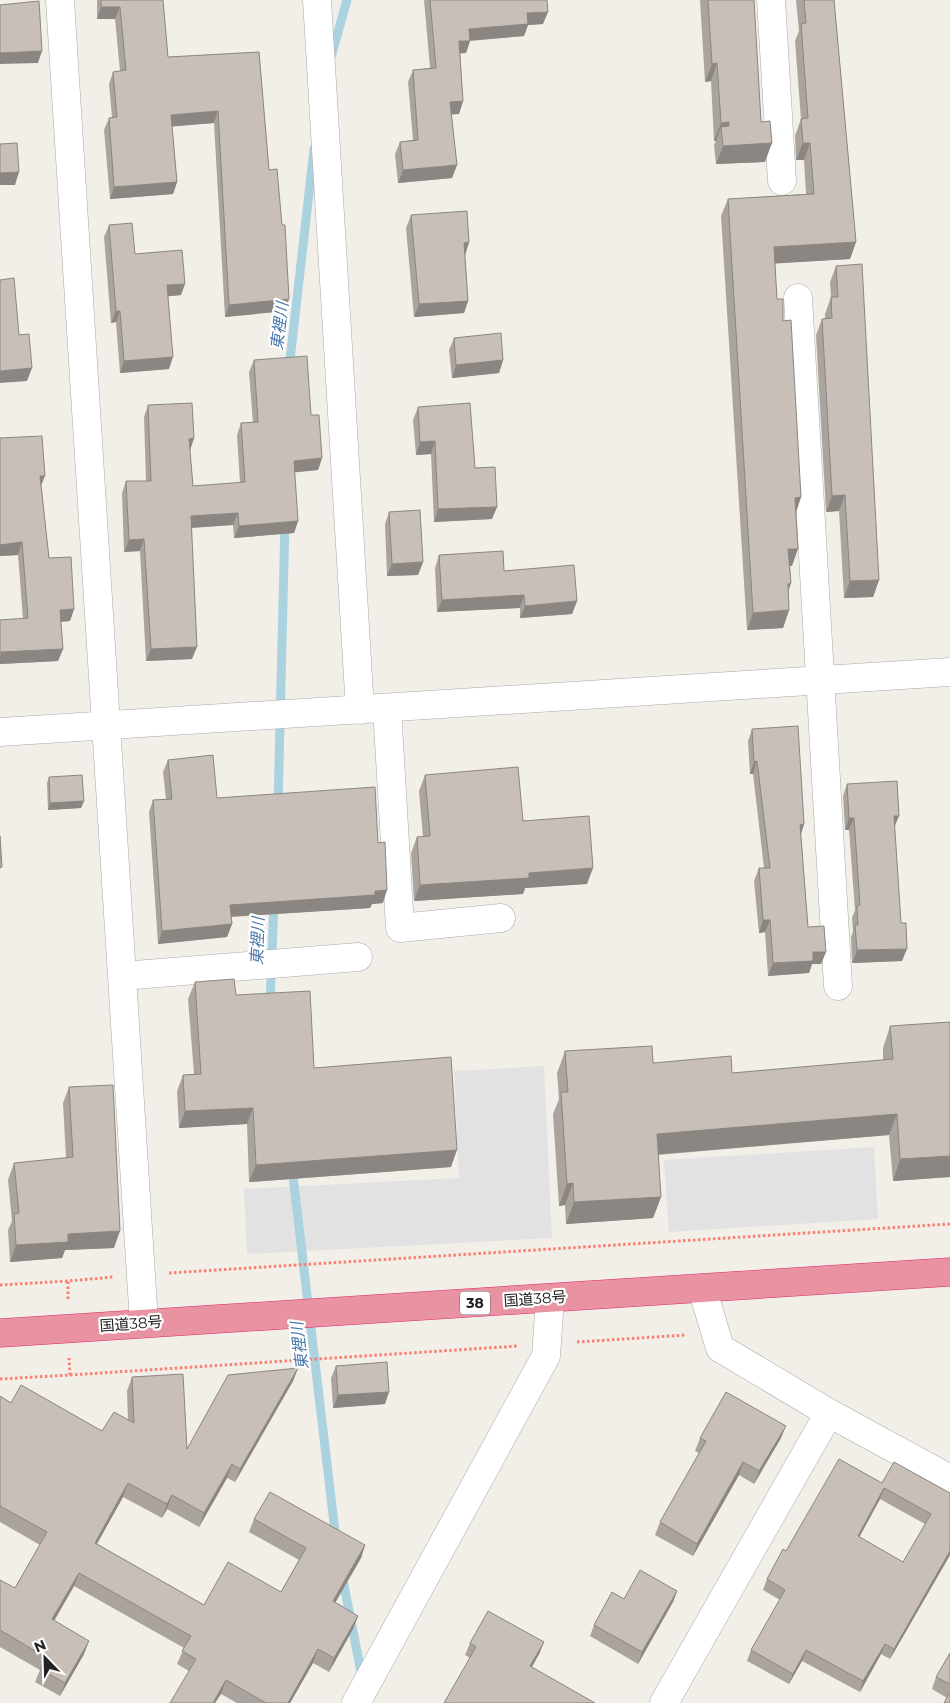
<svg xmlns="http://www.w3.org/2000/svg" width="950" height="1703" font-family="Montserrat,'Noto Sans JP',sans-serif">
<style>
.parking{fill:#e2e2e2}
.lines{fill:none;stroke-linecap:round;stroke-linejoin:round}
.stream{stroke:#aad3df;stroke-width:9}
.minor-casing{stroke:#a9a9a9;stroke-width:29}
.highway-casing{stroke:#dc2a67;stroke-width:29}
.path{stroke:#fa8072;stroke-width:3;stroke-dasharray:2.5 2.5;stroke-linecap:butt}
.minor{stroke:#fff;stroke-width:28}
.highway{stroke:#e892a2;stroke-width:28}
.wall{fill:#aba49e;fill-rule:evenodd}
.shaded-wall{fill:#8b8681}
.building{fill:#c7bfb8;stroke:#8b8681;fill-rule:evenodd}
.labels{text-anchor:middle;stroke-width:4.5;stroke-linejoin:round;paint-order:stroke}
.shield{fill:#fff;stroke:#646464;stroke-width:1}
.shield-label{font-size:14px;font-weight:bold;fill:#222}
.street-label{font-size:15px;fill:#222;stroke:#fff}
.water-label{font-size:16px;font-style:italic;fill:#4a7aab;stroke:#fff}
</style>
<rect width="100%" height="100%" fill="#f2efe9"/>
<!-- parking -->
<path class="parking" d="M544,1066L552,1238L247,1254L244,1189L459,1178L454,1071Z
M874,1147L878,1219L669,1232L664,1160Z"/>
<g class="lines">
<!-- stream -->
<path class="stream" d="M331,57L347,0
M289,369L314,149
M278,804L285,522
M270,1004L274,902
M292,1168L336,1540
M342,1575L362,1677"/>
<defs>
<path id="minor" d="M60,0L144,1323
M317,0L360,710
M771,0L782,181
M798,298L838,986
M387,708L400,928L501,918
M0,732L950,672
M122,976L358,957
M702,1288L720,1348L829,1413L950,1479
M356,1703L546,1356L550,1299
M664,1703L829,1413"/>
<path id="highway" d="M0,1333L950,1272"/>
</defs>
<!-- minor casing -->
<use href="#minor" class="minor-casing"/>
<!-- highway casing -->
<use href="#highway" class="highway-casing"/>
<!-- path -->
<path class="path" d="M169,1273L950,1224
M0,1285L68,1281
M68,1299V1281L113,1277
M577,1342L686,1335
M70,1375L518,1346
M0,1379L70,1375L69,1358"/>
<!-- minor -->
<use href="#minor" class="minor"/>
<!-- highway -->
<use href="#highway" class="highway"/>
</g>
<!-- wall -->
<path class="wall" d="M97,0H163L168,57L259,52L269,170L285,311L225,317L214,123L172,126L177,182L173,194L110,199L104,130L109,118L112,117L109,84L113,72L120,71L115,19H97Z
M424,0H547L543,24L528,25L524,36L470,41L466,53H460L463,101L459,114H451L457,165L452,178L398,183L395,154L400,142L413,140L408,82L413,70L430,68Z
M700,0H754L761,122L765,162L716,164L714,145L716,141H714L711,81L705,82Z
M796,0H834L856,242L850,259L775,263L777,299L783,321L801,497L796,513L792,566H790L791,583L788,591L789,610L783,628L747,630L721,216L728,199L806,194L804,160H796L795,136L801,119L795,41L799,31Z
M411,215L469,242L465,255L468,301L464,313L414,317L406,228Z
M109,225L135,254L181,295L168,296L169,369L120,373L116,322L111,323L104,237Z
M836,266L879,580L873,597L844,598L839,511L826,512L816,335L822,319H825V314L831,297L830,282Z
M454,338L503,360L499,373L452,378L449,350Z
M254,360L311,415L322,458L318,470L294,472L298,521L294,533L234,538L233,525L192,528V659L146,661L140,551L124,552L122,493L126,481H146L144,417L148,405L194,438L190,450L193,486L240,483L237,435L241,423H253L249,372Z
M418,407L475,468L497,507L492,519L434,522L431,454L416,455L413,420Z
M0,438L41,485L49,558L74,609L70,621L61,622L63,649L58,661L0,664V620L23,619L18,555L0,556Z
M389,512L423,562L418,575L387,576L385,524Z
M439,555L504,571L577,601L572,614L520,618V608L437,612L435,568Z
M752,729L804,824L801,834L808,927L826,952L821,964H812L809,973L768,976L765,932L759,933L754,881L759,868H764L753,774H750L748,741Z
M168,760L217,798L383,903L372,904L370,908L231,917L232,924L227,937L158,944L149,812L153,800L166,799L163,772Z
M425,775L523,821L587,884L525,888L523,894L414,901L411,853L417,837H423L419,791Z
M49,777L84,801L81,808L48,810L47,783Z
M847,784L894,828L902,961L852,963L851,937L853,931L852,918L855,910L849,830H845L843,796Z
M195,982L236,995L314,1068L451,1167L249,1182L247,1124L179,1128L177,1091L183,1075L194,1074L188,999Z
M890,1026L950,1177L893,1181L889,1135L658,1155L661,1197L653,1218L566,1224L565,1205L559,1206L553,1114L559,1099L557,1073L565,1051L732,1073L883,1060V1048Z
M69,1087L114,1248L65,1250L62,1258L10,1262L8,1230L12,1221L8,1180L14,1163L66,1158L63,1103Z
M336,1366L385,1404L333,1408L331,1378Z
M298,1368L293,1381L235,1482L227,1478L199,1527L167,1509L162,1518L123,1497L97,1544L204,1605L281,1592L299,1560L249,1532L254,1519L365,1545L361,1558L335,1603L358,1616L353,1629L329,1672L313,1663L290,1703H237L221,1694L189,1671L177,1664L184,1648L74,1586L54,1621L84,1654L60,1696L35,1682L40,1670L0,1647V1580L15,1588L40,1545L0,1522V1396L11,1403L102,1431L128,1420L127,1391L132,1377L187,1449Z
M700,1438H781L754,1484L739,1475L693,1556L655,1535L660,1522L699,1453L695,1451Z
M882,1483L950,1493V1555L890,1659L881,1654L860,1692L802,1661L789,1684L747,1661L751,1650L780,1600L763,1590L767,1579L786,1551ZM880,1499L925,1524L903,1562L859,1537Z
M677,1591L673,1602L638,1664L590,1636L594,1625L624,1599Z
M544,1642L539,1654L532,1667L470,1658L465,1655L470,1643Z
M950,1653V1703L947,1698L932,1689L936,1677Z"/>
<!-- shaded-wall -->
<path class="shaded-wall" d="M101,7H120L115,19H97Z
M548,12L543,24L528,25L524,36L465,41L469,29L527,13Z
M459,41H470L466,53L454,54Z
M42,51L38,63L0,64V53Z
M717,63L711,81L705,82L712,64Z
M463,101L459,114L446,115L450,102Z
M218,111L214,123L167,127L171,115Z
M729,122L723,141L721,127L716,141H714L721,123Z
M772,143L765,162L716,164L723,146Z
M803,143H810L804,160H796Z
M457,165L452,178L398,183L403,170Z
M19,172L15,185H0V173Z
M177,182L173,194L110,199L114,187Z
M469,242L465,255L464,243Z
M856,242L850,259L768,264L774,247Z
M185,284L181,295L162,297L167,285Z
M289,299L285,311L225,317L229,305Z
M468,301L464,313L414,317L419,304Z
M116,311H120L116,322L111,323Z
M173,357L169,369L120,373L124,361Z
M503,360L499,373L452,378L456,365Z
M32,368L27,381L0,383V371Z
M194,438L190,450L189,439Z
M435,441L431,454L416,455L420,442Z
M322,458L318,470L289,473L294,461Z
M40,476H45L40,488Z
M845,495L839,511L826,512L832,496Z
M801,497L795,514V498Z
M497,507L492,519L434,522L438,509Z
M238,513L233,525L187,528L191,516Z
M298,521L294,533L234,538L239,526Z
M144,539L140,551L124,552L129,540Z
M22,542L18,555L0,556V545Z
M788,549H798L792,566H782Z
M423,562L418,575L387,576L392,564Z
M879,580L873,597L844,598L850,581Z
M791,583L785,600L788,584Z
M524,595L520,608L437,612L442,600Z
M577,601L572,614L520,618L525,606Z
M74,609L70,621L56,622L60,610Z
M789,610L783,628L747,630L753,613Z
M197,647L192,659L146,661L151,649Z
M63,649L58,661L0,664V654L1,652Z
M757,761L753,774H750L754,762Z
M84,801L81,808L48,810L50,803Z
M894,816H899L894,828Z
M849,818H854L849,830H845Z
M804,824L800,837V825Z
M593,868L587,884L525,888L523,894L414,901L420,885L529,873Z
M387,890L383,903L372,904L370,908L225,917L230,905Z
M763,920H770L765,932L759,933Z
M232,924L227,937L158,944L162,931Z
M907,949L902,961L852,963L857,950Z
M813,952H826L821,964H812L809,973L768,976L773,963Z
M253,1108L247,1124L179,1128L185,1111Z
M897,1114L889,1135L649,1155L657,1134Z
M457,1150L451,1167L249,1182L256,1165Z
M950,1156V1177L893,1181L900,1159Z
M573,1183L565,1205L559,1206L567,1184Z
M661,1197L653,1218L566,1224L574,1202Z
M120,1231L114,1248L65,1250L62,1258L10,1262L16,1245L68,1234Z
M298,1368L293,1381L235,1482L240,1469Z
M389,1392L385,1404L333,1408L338,1395Z
M786,1426L781,1438L754,1484L759,1471Z
M743,1462L739,1475L693,1556L697,1544Z
M232,1464L227,1478L199,1527L204,1513Z
M128,1483L123,1497L90,1556L95,1543Z
M884,1488L880,1499L854,1547L858,1536Z
M172,1495L167,1509L162,1518L167,1504Z
M365,1545L361,1558L328,1615L333,1601Z
M950,1551V1555L890,1659L894,1649Z
M79,1573L74,1586L47,1633L52,1619Z
M677,1591L673,1602L638,1664L642,1652Z
M358,1616L353,1629L329,1672L334,1658Z
M89,1641L84,1654L60,1696L65,1683Z
M544,1642L539,1654L525,1679L530,1666Z
M885,1644L881,1654L860,1692L863,1681Z
M318,1649L313,1663L290,1703H288Z
M806,1650L802,1661L789,1684L793,1674Z
M226,1680L221,1694L215,1703H213Z"/>
<!-- building -->
<path class="building" d="M101,0H163L168,57L259,52L269,170L277,169L282,225H285L289,299L229,305L218,111L171,115L177,182L114,187L109,118L117,117L113,72L126,70L120,7H101Z
M430,0H547L548,12L527,13L528,24L469,29L470,41H459L463,101L450,102L457,165L403,170L400,142L418,140L413,70L436,68Z
M708,0H754L761,122L770,121L772,143L723,146L721,127L729,126V122L721,123L717,63L712,64Z
M804,0H834L856,242L774,247L777,299H783V321L791,320L801,497L795,498L798,549H788L791,583L788,584L789,610L753,613L728,199L814,194L810,143H803L801,119L808,118L801,24L806,23Z
M39,1L42,51L0,53V5Z
M17,143L19,172L0,173V144Z
M467,211L469,242L464,243L468,301L419,304L411,215Z
M132,223L135,254L182,250L185,284L167,285L173,357L124,361L120,311H116L109,225Z
M862,264L879,580L850,581L845,495L832,496L822,319L832,318L831,297H838L836,266Z
M14,278L19,335L29,334L32,368L0,371V280Z
M501,333L503,360L456,365L454,338Z
M307,356L311,415H319L322,458L294,461L298,521L239,526L238,513L191,516L197,647L151,649L144,539L129,540L126,481H151L148,405L192,403L194,438L189,439L193,486L245,482L241,423L258,422L254,360Z
M470,403L475,468L495,467L497,507L438,509L435,441L420,442L418,407Z
M42,436L45,476H40L49,558L71,557L74,609L60,610L63,649L1,652V656H0V620L28,618L22,542L0,545V438Z
M420,510L423,562L392,564L389,512Z
M503,551L504,571L574,565L577,601L525,606L524,595L442,600L439,555Z
M798,726L804,824L800,825L808,927L824,926L826,952H813V961L773,963L770,920H763L759,868H770L757,761L754,762L752,729Z
M213,755L217,798L375,787L378,843L385,842L387,890L375,891V895L230,905L232,924L162,931L153,800L172,799L168,760Z
M518,767L523,821L589,816L593,868L529,873V878L420,885L417,837L430,836L425,775Z
M82,775L84,801L50,803L49,777Z
M897,781L899,816H894L901,923H906L907,949L857,950L855,925H858L857,906L860,905L854,818H849L847,784Z
M0,836L2,867L0,868Z
M234,979L236,995L310,991L314,1068L451,1057L457,1150L256,1165L253,1108L185,1111L183,1075L201,1074L195,982Z
M950,1022V1156L900,1159L897,1114L657,1134L661,1197L574,1202L573,1183L567,1184L561,1092H568L565,1051L652,1046L653,1063L731,1056L732,1073L893,1059L890,1026Z
M113,1085L120,1231L68,1234V1242L16,1245L14,1214L19,1213L14,1163L73,1157L69,1087Z
M387,1362L389,1392L338,1395L336,1366Z
M298,1368L240,1469L232,1464L204,1513L172,1495L167,1504L128,1483L95,1543L204,1605L228,1562L281,1592L306,1548L254,1519L270,1492L365,1545L333,1601L358,1616L334,1658L318,1649L288,1703H266L226,1680L213,1703H170L196,1659L182,1651L191,1636L79,1573L52,1619L89,1641L65,1683L40,1669L47,1658L0,1630V1580L15,1588L47,1532L0,1506V1396L11,1403L21,1385L102,1431L114,1412L134,1423L132,1377L183,1374L187,1449L228,1375Z
M726,1392L786,1426L759,1471L743,1462L697,1544L660,1522L706,1441L700,1438Z
M839,1459L882,1483L894,1462L950,1493V1551L894,1649L885,1644L863,1681L806,1650L793,1674L751,1650L785,1590L767,1579L783,1549L786,1551ZM884,1488L931,1514L903,1562L858,1536Z
M640,1570L677,1591L642,1652L594,1625L612,1592L624,1599Z
M488,1611L544,1642L530,1666L595,1703H444L476,1647L470,1643Z
M950,1653V1684L936,1677Z
M950,1692V1703H944Z"/>
<g class="labels">
<!-- shield labels -->
<rect class="shield" x="460" y="1291.5" width="30" height="23" rx="4"/>
<g class="shield-label">
<text x="475" y="1308">38</text>
</g>
<!-- street labels -->
<g class="street-label">
<text transform="translate(535 1299) rotate(-4)" y="5">国道38号</text>
<text transform="translate(131 1324) rotate(-4)" y="5">国道38号</text>
</g>
<!-- water labels -->
<g class="water-label">
<text transform="translate(279 326) rotate(-83)" y="6">東裡川</text>
<text transform="translate(257 941) rotate(-88)" y="6">東裡川</text>
<text transform="translate(299 1346) rotate(-97)" y="6">東裡川</text>
</g>
</g>
<!-- north arrow -->
<g transform="translate(45 1658) rotate(337)" stroke="#ffffff" stroke-width="4" paint-order="stroke">
<path d="M0-4L9 19L0 12L-9 19Z" fill="#222222"/>
<text y="-8" font-size="14" font-weight="bold" text-anchor="middle" fill="#222222">N</text>
</g>
</svg>
